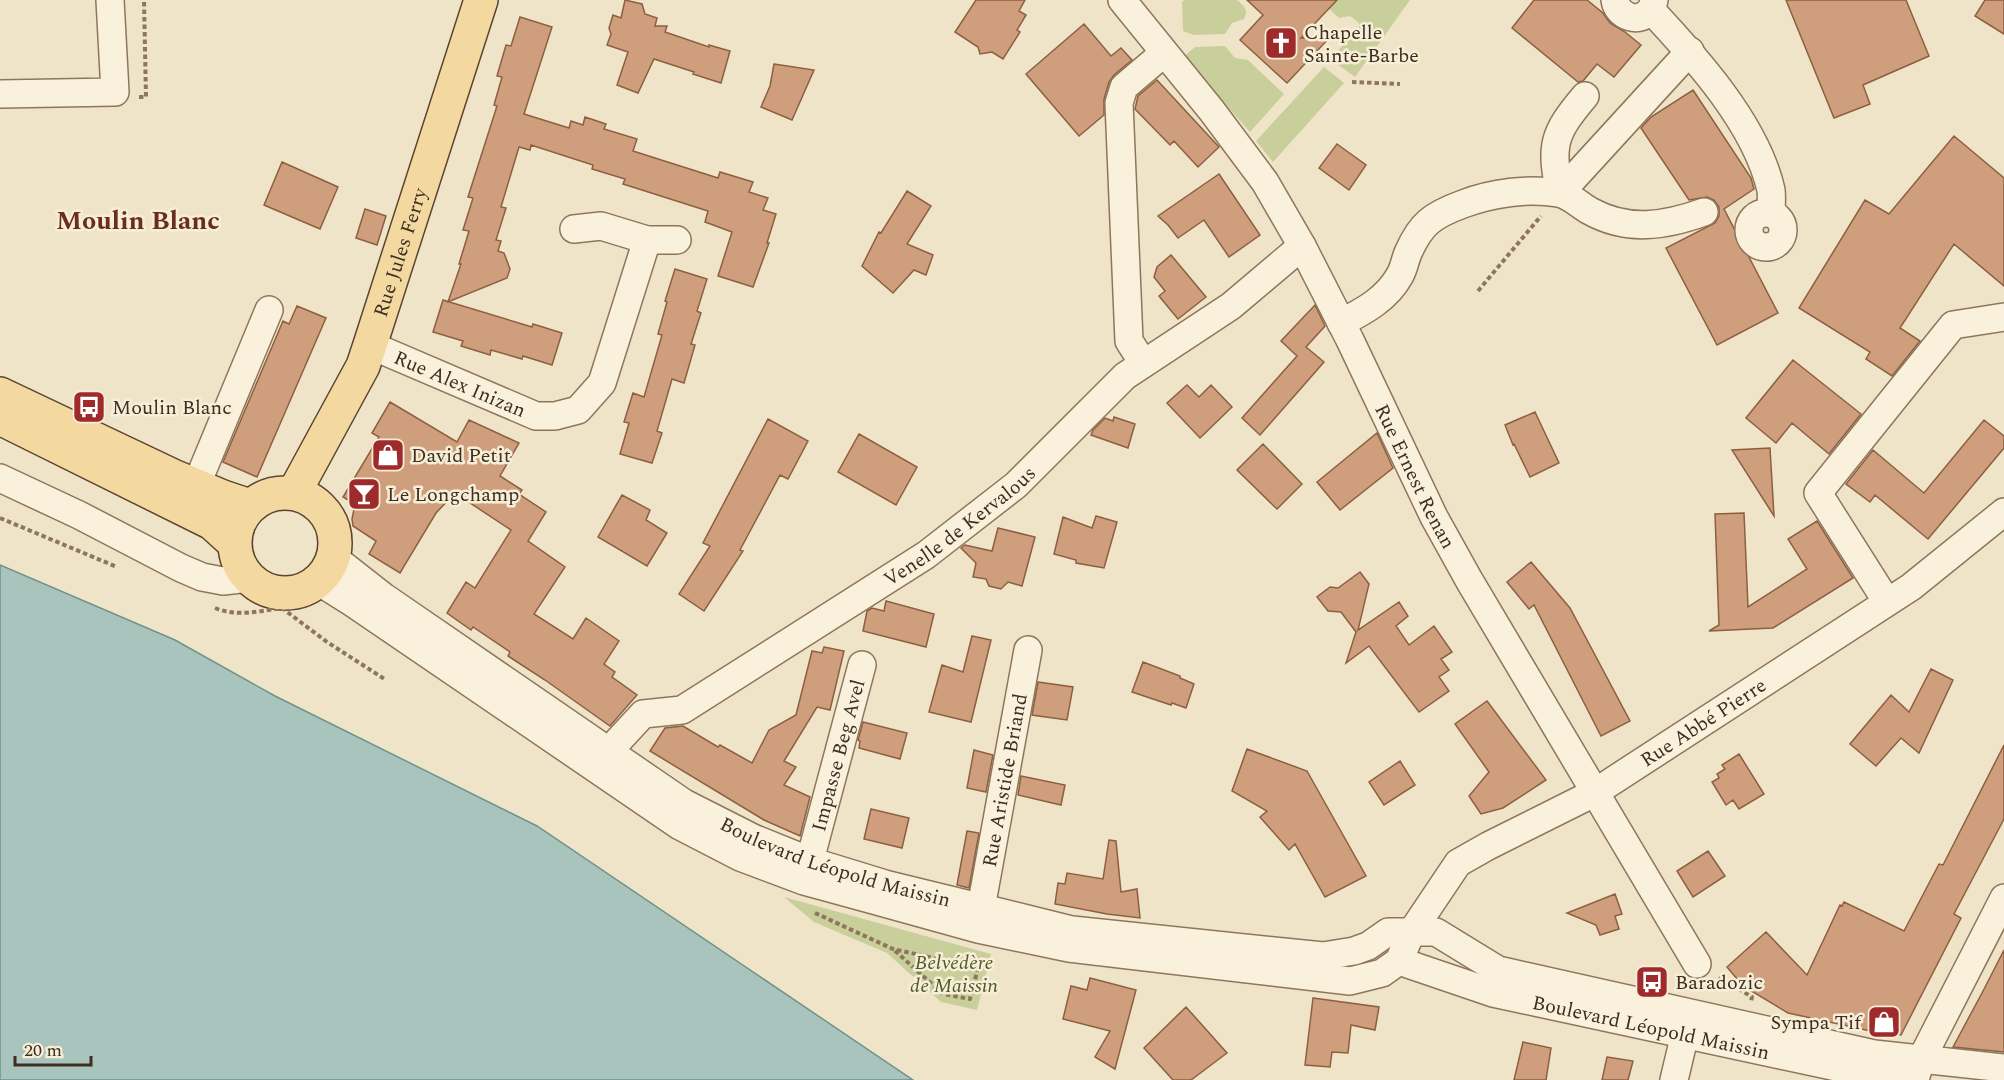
<svg xmlns="http://www.w3.org/2000/svg" width="2004" height="1080" font-family="Spectral,serif">
<style>
.green{fill:#c9cf9b}
.water{fill:#a9c4bc;stroke:#6f938a;stroke-width:1.5}
.building{fill:#cf9f7d;stroke:#8d5f41;stroke-width:1.5}
.lines{fill:none;stroke-linecap:round;stroke-linejoin:round}
.minor-casing{stroke:#8d765c;stroke-width:30}
.major-casing{stroke:#5b4430;stroke-width:36}
.path{stroke:#8d765c;stroke-width:4;stroke-dasharray:4.5 3;stroke-linecap:butt}
.minor{stroke:#faf1dc;stroke-width:27}
.major{stroke:#f3d9a0;stroke-width:33}
.labels{text-anchor:middle;stroke-width:5;stroke-linejoin:round;paint-order:stroke}
.poi-label{font-size:20px;fill:#3d2e20;stroke:#f7eed8;text-anchor:start}
.street-label{font-size:20px;fill:#3d2e20;stroke:#f7eed8}
.park-label{font-size:20px;font-style:italic;fill:#4d5a26;stroke:#f7eed8}
.district-label{font-size:26px;font-weight:bold;fill:#6b2e1e;stroke:#f7eed8}
</style>
<rect width="100%" height="100%" fill="#f0e4c8"/>
<!-- green -->
<path class="green" d="M1184,0H1237C1244,6 1249,10 1244,19L1232,23L1225,34L1194,35L1183,31L1182,2Z
M1319,0H1410L1355,77L1330,59L1359,28V23L1350,16L1339,18Z
M1225,46L1235,58L1248,60L1284,94L1250,132L1183,57L1195,47Z
M1324,67L1344,83L1273,162L1256,141Z
M784,897L991,954L977,1010L941,1002L887,953L814,922Z"/>
<!-- water -->
<path class="water" d="M0,565L175,640L275,696L537,826L913,1080H0Z"/>
<!-- building -->
<path class="building" d="M625,0L642,4L645,14L657,18L655,26H667L665,32L709,47V45L730,51L721,83L693,74L694,72L654,59L638,93L617,85L628,52L607,45L611,34L609,28L613,15L621,18Z
M976,0H1025L1019,11L1026,15L1017,30L1020,32L1003,59L992,52L980,54L978,47L955,32Z
M1247,0H1337L1301,38L1332,35L1287,83L1240,40L1263,15Z
M1534,0H1587L1603,13L1610,23L1625,32L1641,45L1614,77L1597,64L1583,81L1578,82L1512,28Z
M1786,0H1906L1929,56L1863,85L1870,104L1834,118Z
M1985,0H2004V34L1975,16Z
M520,17L552,27L524,114L569,128L571,121L583,125L585,117L606,124L604,129L637,139L633,151L718,178L720,172L753,182L749,192L768,198L763,210L776,214L767,243H769L753,287L718,276L732,232L705,222L708,211L623,184L625,179L592,169L593,165L531,145L530,150L519,147L501,207L506,208L496,240L501,241L498,251L504,253L510,269L507,278L448,302L461,264H459L469,231L463,230L473,198L468,197L497,106L494,105L502,77L497,76L506,45L511,46Z
M1084,24L1111,56L1121,48L1132,60L1114,75L1109,82L1104,99V115L1079,136L1026,74Z
M774,64L814,70L792,120L761,107L770,86Z
M1157,80L1219,147L1198,167L1174,141L1170,145L1135,109L1138,96Z
M1693,90L1751,178L1754,189L1724,209L1778,313L1717,345L1666,248L1715,223L1719,216V207L1714,200L1707,197L1689,200L1641,128L1651,117Z
M1954,136L2004,178V286L1954,244L1900,328L1920,341L1892,376L1866,359L1870,352L1799,308L1865,200L1889,214Z
M1337,144L1366,165L1349,190L1319,168Z
M282,162L338,187L320,229L264,205Z
M1219,174L1260,235L1229,257L1204,220L1178,238L1168,225L1158,216Z
M907,191L931,206L907,244L933,255L926,275L914,270L893,293L862,266L879,232L881,233Z
M365,209L386,216L377,245L356,238Z
M1171,255L1206,297L1178,319L1159,296L1165,291L1154,277L1157,267Z
M675,269L707,279L697,311L701,313L691,344L695,345L684,383L672,379L657,431L662,433L652,463L620,454L629,423L624,422L633,393L644,397L662,335L658,334L667,302L665,301Z
M443,300L532,327L533,324L562,333L552,365L523,356L522,359L491,350L490,355L461,346L463,341L433,332Z
M1315,305L1325,326L1306,347L1324,362L1260,435L1242,418L1297,356L1281,341Z
M297,306L326,318L257,477L223,462L283,321L289,324Z
M1793,360L1861,414L1829,454L1792,423L1776,443L1746,418Z
M1187,385L1199,397L1211,385L1232,407L1200,438L1167,403Z
M390,402L457,442L469,420L519,443L500,476L522,490L519,494L546,512L528,541L565,567L534,614L573,639L586,618L619,641L604,664L615,672L612,677L637,695L610,726L545,680L508,656L510,652L473,627L471,630L447,613L466,582L475,588L511,530L455,493L436,513L400,573L369,554L376,541L353,526L352,519L355,504L343,497L379,437L372,433Z
M1535,412L1559,463L1530,477L1514,444L1513,445L1505,425Z
M1114,417L1135,424L1128,448L1091,435L1093,430L1105,418L1113,421Z
M768,419L808,441L788,479L780,475L740,550L743,551L704,611L679,594L710,546L703,543Z
M1984,420L2004,436V448L1928,539L1875,495L1870,502L1846,484L1873,450L1924,493Z
M1377,433L1393,468L1340,510L1317,482Z
M859,434L917,467L896,505L838,472Z
M1263,444L1302,484L1277,509L1237,470Z
M1770,448L1774,516L1732,450Z
M622,495L650,510L646,520L667,533L647,566L598,537Z
M1744,513L1748,607L1807,569L1788,539L1817,521L1853,578L1773,628L1709,631L1719,625L1715,514Z
M1096,516L1117,522L1104,568L1076,563V560L1054,554L1063,517L1092,528Z
M998,528L1035,537L1022,586L1008,582L1001,589L989,586L986,579L973,577L976,563L961,548L965,545L992,551Z
M1531,562L1570,608L1630,721L1601,736L1534,605L1529,609L1507,582Z
M1360,572L1369,584L1358,630L1399,602L1408,616L1396,626L1409,645L1434,626L1452,652L1441,659L1449,670L1439,677L1449,691L1419,712L1369,646L1346,663L1356,632L1341,612L1328,611L1317,597L1330,587L1338,588Z
M886,601L934,614L926,647L863,631L867,611L872,608L884,611Z
M972,636L991,640L971,722L929,712L942,665L963,672Z
M824,647L844,651L830,710L817,707L784,761L796,767L784,785L810,797L800,836L764,820L650,751L665,728L683,726L718,747L720,745L752,763L769,730L796,715L812,651L822,653Z
M1143,662L1180,676V678L1194,684L1186,708L1172,703L1171,705L1132,692Z
M1931,669L1953,680L1919,753L1901,738L1876,766L1850,744L1891,695L1909,712Z
M1038,682L1073,687L1067,720L1032,715Z
M1487,701L1546,780L1503,808L1481,814L1469,796L1489,772L1455,724Z
M863,722L907,733L900,759L859,748L860,741L858,740Z
M2004,745V819L1954,914L1961,918L1901,1035L1866,1030L1788,1013L1743,986L1727,967L1766,932L1807,975L1840,905L1842,906L1844,902L1904,931L1939,864L1943,865Z
M1247,749L1307,771L1366,876L1325,897L1295,844L1289,850L1260,817L1267,811L1232,791Z
M974,750L993,755L986,792L967,788Z
M1739,754L1764,794L1739,809L1733,800L1726,805L1712,782L1719,778L1717,774L1725,769L1722,765Z
M1400,761L1415,785L1384,805L1369,782Z
M1021,776L1065,785L1061,805L1018,795Z
M871,809L909,818L902,848L864,839Z
M967,831L979,833L969,888L957,885Z
M1109,840L1116,841L1121,892L1137,889L1140,918L1107,914L1055,904L1058,883L1065,884L1067,873L1103,879Z
M1708,851L1725,876L1693,897L1677,871Z
M1615,894L1622,914L1615,916L1619,929L1600,935L1596,925L1567,913Z
M2004,950V1052L1953,1047L1982,993Z
M1090,978L1136,990L1115,1069L1095,1057L1110,1031L1063,1019L1071,986L1087,990Z
M1313,998L1379,1007L1375,1030L1351,1025L1348,1053L1332,1052L1330,1067L1305,1065Z
M1186,1007L1227,1053L1191,1080H1173L1144,1048Z
M1523,1042L1551,1048L1546,1080H1514Z
M1607,1057L1633,1061L1628,1080H1602Z"/>
<g class="lines">
<defs>
<g id="minor">
<path id="s1" d="M1122,0L1212,111L1265,182L1302,246L1350,340L1434,517L1469,580L1697,964"/>
<path d="M1615,0C1617,17 1641,25 1651,9C1653,7 1653,3 1654,0"/>
<path d="M1651,10C1696,58 1756,124 1771,190C1772,197 1771,205 1771,213"/>
<path d="M0,94L115,92L110,0"/>
<path d="M1560,193L1690,51"/>
<path d="M1560,193C1550,145 1553,134 1585,96"/>
<circle cx="1766" cy="230" r="17"/>
<path d="M574,229L601,226L647,240H677"/>
<path d="M1341,323C1364,311 1387,299 1400,275C1404,268 1405,260 1408,253C1421,223 1433,215 1463,204C1492,193 1528,188 1558,193C1570,195 1579,205 1590,211C1628,232 1665,226 1704,212"/>
<path id="s2" d="M370,345L536,416H555L578,410L602,383L647,240"/>
<path d="M1143,363L1129,341L1119,103L1124,87L1164,53"/>
<path d="M0,478L79,515L181,568L202,577L223,581L249,578"/>
<path d="M196,486L269,310"/>
<path id="s3" d="M333,557L384,597L684,803L753,838L810,861L885,884L1072,930L1323,956L1354,951L1368,946L1388,932H1436L1498,970L1874,1054L2004,1068"/>
<path id="s4" d="M318,581L353,603L680,826L740,857L804,881L877,901L978,929L1069,948L1350,981L1382,973L1399,961L1411,933L1458,863L1488,846L1594,793L1911,587L2004,512"/>
<path d="M1887,602L1818,493L1953,325L2004,317"/>
<path id="s5" d="M601,768L618,741L643,714L682,710L926,555L1016,485L1125,376L1231,306L1302,246"/>
<path id="s6" d="M805,879L862,665"/>
<path id="s7" d="M981,908L1028,650"/>
<path id="s8" d="M1399,961L1493,993L1869,1074L1907,1080"/>
<path d="M1916,1076L1921,1060L2004,898"/>
<path d="M1674,1080L1689,1017"/>
</g>
<g id="major">
<path d="M0,394L173,476L223,497L250,506"/>
<path d="M4,420L212,523L234,543"/>
<circle cx="285" cy="543" r="50"/>
<path id="s9" d="M294,493L363,366L370,345L481,0"/>
</g>
</defs>
<!-- minor casing -->
<use href="#minor" class="minor-casing"/>
<!-- major casing -->
<use href="#major" class="major-casing"/>
<!-- path -->
<path class="path" d="M1352,82L1400,84
M139,97H146L144,0
M1478,291L1541,216
M0,518L117,567
M215,608C237,617 260,611 282,608L327,642L386,680
M815,913L893,949L978,968L970,999L943,994L893,949
M1719,977L1752,997L1751,1001"/>
<!-- minor -->
<use href="#minor" class="minor"/>
<!-- major -->
<use href="#major" class="major"/>
</g>
<!-- icons -->
<defs>
<symbol id="church-square" viewBox="-11 -11 22 22"><rect x="-9" y="-9" width="18" height="18" rx="4" fill="#9e2a2b" stroke="#f7eed8"/><path d="M-1.2-6h2.4v3.5h3.3v2.4h-3.3V6h-2.4V-.1h-3.3v-2.4h3.3Z" fill="#fff"/></symbol>
<symbol id="bus-square" viewBox="-11 -11 22 22"><rect x="-9" y="-9" width="18" height="18" rx="4" fill="#9e2a2b" stroke="#f7eed8"/><path d="M-5-6H5V4H4V6H2V4H-2V6H-4V4H-5ZM-3.5-4V0h7V-4ZM-3.5 1.2v1.5H-2V1.2ZM2 1.2v1.5H3.5V1.2Z" fill="#fff"/></symbol>
<symbol id="shop-square" viewBox="-11 -11 22 22"><rect x="-9" y="-9" width="18" height="18" rx="4" fill="#9e2a2b" stroke="#f7eed8"/><path d="M-5-2.5h2.3a2.7 3.5 0 0 1 5.4 0H5L5.5 6h-11ZM-1.5-2.5h3a1.5 2.3 0 0 0-3 0Z" fill="#fff"/></symbol>
<symbol id="bar-square" viewBox="-11 -11 22 22"><rect x="-9" y="-9" width="18" height="18" rx="4" fill="#9e2a2b" stroke="#f7eed8"/><path d="M-6-5H6L.8 .8V4.5H3.5V6h-7V4.5H-.8V.8Z" fill="#fff"/></symbol>
</defs>
<g fill-rule="evenodd">
<use href="#church-square" x="1262" y="24" width="38" height="38"/>
<use href="#bus-square" x="70" y="388" width="38" height="38"/>
<use href="#shop-square" x="369" y="436" width="38" height="38"/>
<use href="#bar-square" x="345" y="475" width="38" height="38"/>
<use href="#bus-square" x="1633" y="963" width="38" height="38"/>
<use href="#shop-square" x="1865" y="1003" width="38" height="38"/>
</g>
<g class="labels">
<!-- poi labels -->
<g class="poi-label">
<text x="1304" y="39">Chapelle<tspan x="1304" dy="23">Sainte-Barbe</tspan></text>
<text x="112" y="414">Moulin Blanc</text>
<text x="411" y="462">David Petit</text>
<text x="387" y="501">Le Longchamp</text>
<text x="1675" y="989">Baradozic</text>
<text x="1861" y="1029" text-anchor="end">Sympa Tif</text>
</g>
<!-- street labels -->
<g class="street-label">
<text dy="7" stroke="none"><textPath href="#s9" startOffset="264">Rue Jules Ferry</textPath></text>
<text dy="7" stroke="none"><textPath href="#s2" startOffset="98">Rue Alex Inizan</textPath></text>
<text dy="7" stroke="none"><textPath href="#s1" startOffset="562">Rue Ernest Renan</textPath></text>
<text dy="7" stroke="none"><textPath href="#s5" startOffset="441">Venelle de Kervalous</textPath></text>
<text dy="7" stroke="none"><textPath href="#s4" startOffset="1581">Rue Abbé Pierre</textPath></text>
<text dy="7" stroke="none"><textPath href="#s6" startOffset="128">Impasse Beg Avel</textPath></text>
<text dy="7" stroke="none"><textPath href="#s7" startOffset="130">Rue Aristide Briand</textPath></text>
<text dy="7" stroke="none"><textPath href="#s3" startOffset="592">Boulevard Léopold Maissin</textPath></text>
<text dy="7" stroke="none"><textPath href="#s8" startOffset="261">Boulevard Léopold Maissin</textPath></text>
</g>
<!-- park labels -->
<g class="park-label">
<text x="954" y="969">Belvédère<tspan x="954" dy="23">de Maissin</tspan></text>
</g>
<!-- district labels -->
<g class="district-label">
<text x="138" y="229">Moulin Blanc</text>
</g>
</g>
<!-- scale -->
<path d="M15 1056v9h76v-9" fill="none" stroke="#3d2e20" stroke-width="3"/>
<text x="24" y="1056" font-size="18" fill="#3d2e20" stroke="#f7eed8" stroke-width="4.5" paint-order="stroke">20 m</text>
</svg>
